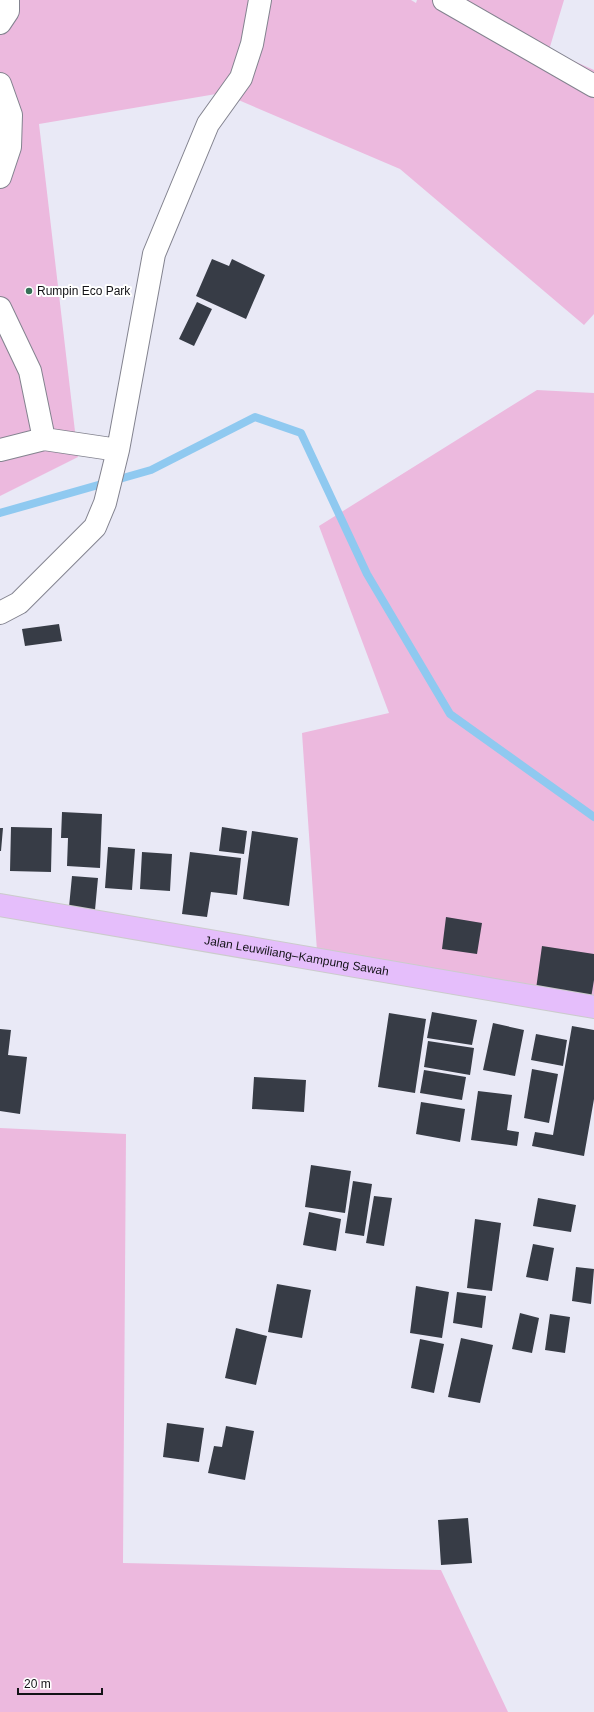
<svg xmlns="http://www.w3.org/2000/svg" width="594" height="1712" font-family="Helvetica,sans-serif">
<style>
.green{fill:#ecb9de}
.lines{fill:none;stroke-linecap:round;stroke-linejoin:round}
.stream{stroke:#8fc9f0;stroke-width:8}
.building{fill:#373c46}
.minor-casing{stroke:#83838f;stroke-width:24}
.major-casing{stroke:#cbcbcc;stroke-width:24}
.minor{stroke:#fff;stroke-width:22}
.major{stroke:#e5befb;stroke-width:22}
.poi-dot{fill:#377058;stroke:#fff;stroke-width:1.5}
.labels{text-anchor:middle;stroke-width:4;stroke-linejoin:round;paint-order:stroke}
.poi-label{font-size:12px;fill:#131317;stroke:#fff;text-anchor:start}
.street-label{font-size:12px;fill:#131317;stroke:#fff}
</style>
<rect width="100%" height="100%" fill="#e9e9f6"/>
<!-- green -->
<path class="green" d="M0,0H411L416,3L417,0H564L549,50L594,70V314L584,325L400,169L222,93L39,124L78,457L0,496Z
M537,390L594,393V1002L317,951L302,733L389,713L319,526Z
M0,1128L126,1134L123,1563L441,1570L508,1712H0Z"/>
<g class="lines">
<!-- stream -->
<path class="stream" d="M0,513L151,470L255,417L301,433L367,574L450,714L594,817"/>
</g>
<!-- building -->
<path class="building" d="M212,259L229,266L232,259L265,275L246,319L196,296Z
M197,302L212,309L194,346L179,339Z
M59,624L62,641L25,646L22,629Z
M62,812L102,814L100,868L67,866L68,838H61Z
M11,827L52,828L51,872L10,871Z
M222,827L247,831L244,854L219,851Z
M0,828H3L1,851H0Z
M252,831L298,838L289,906L243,899Z
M108,847L135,849L132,890L105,888Z
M142,852L172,854L170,891L140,889Z
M190,852L241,858L237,895L211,892L207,917L182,914Z
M72,876L98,878L95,910L69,907Z
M446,917L482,923L477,954L442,949Z
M542,946L594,954V980L591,998L536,989Z
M432,1012L477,1020L472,1045L427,1038Z
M389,1013L426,1019L415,1093L378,1087Z
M493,1023L524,1030L515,1076L483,1070Z
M572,1026L594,1030V1099L584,1156L532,1146L535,1132L553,1135Z
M0,1029L11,1030L8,1055L27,1057L20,1114L0,1111Z
M536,1034L567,1040L563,1066L531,1060Z
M428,1041L474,1048L470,1075L424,1067Z
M532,1069L558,1074L549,1123L524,1118Z
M424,1070L466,1077L462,1100L420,1093Z
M254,1077L306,1080L304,1112L252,1109Z
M478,1091L512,1095L507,1130L519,1132L517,1146L471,1140Z
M421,1102L465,1109L460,1142L416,1134Z
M311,1165L351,1171L345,1213L305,1207Z
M353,1181L372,1184L364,1236L345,1233Z
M374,1196L392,1198L384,1246L366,1243Z
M538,1198L576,1205L571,1232L533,1226Z
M309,1212L341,1219L336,1251L303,1245Z
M475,1219L501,1223L492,1291L467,1288Z
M533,1244L554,1248L548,1281L526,1277Z
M576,1267L594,1269L591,1304L572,1301Z
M277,1284L311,1290L302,1338L268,1332Z
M416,1286L449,1292L442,1338L410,1333Z
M457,1292L486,1296L482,1328L453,1323Z
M520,1313L539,1318L532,1353L512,1349Z
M550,1314L570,1317L565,1353L545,1350Z
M236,1328L267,1336L256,1385L225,1378Z
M461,1338L493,1345L480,1403L448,1397Z
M420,1339L444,1344L434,1393L411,1388Z
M167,1423L204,1428L199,1462L163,1457Z
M226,1426L254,1431L245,1480L208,1473L214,1446L222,1447Z
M468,1518L472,1563L441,1565L438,1520Z"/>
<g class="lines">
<defs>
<path id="minor" d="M444,0L594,86
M0,23L8,11V0
M0,84L11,115L10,147L0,177
M0,308L30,371L44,439L0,450
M44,439L118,450
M0,613L19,603L95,527L105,503L118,450L154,254L208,124L241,78L252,44L260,0"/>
<g id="major">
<path id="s1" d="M0,905L594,1007"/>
</g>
</defs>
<!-- minor casing -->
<use href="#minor" class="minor-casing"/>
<!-- major casing -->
<use href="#major" class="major-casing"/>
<!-- minor -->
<use href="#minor" class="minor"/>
<!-- major -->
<use href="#major" class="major"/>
</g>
<!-- markers -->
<circle class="poi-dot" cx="29" cy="291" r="4"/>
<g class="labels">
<!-- poi labels -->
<g class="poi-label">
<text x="37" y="295">Rumpin Eco Park</text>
</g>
<!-- street labels -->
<g class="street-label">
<text dy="4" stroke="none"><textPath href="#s1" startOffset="301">Jalan Leuwiliang–Kampung Sawah</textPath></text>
</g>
</g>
<!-- scale -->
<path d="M18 1688v6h84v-6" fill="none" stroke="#131317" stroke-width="2"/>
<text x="24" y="1688" font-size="12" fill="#131317" stroke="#ffffff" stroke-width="3" paint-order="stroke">20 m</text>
</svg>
